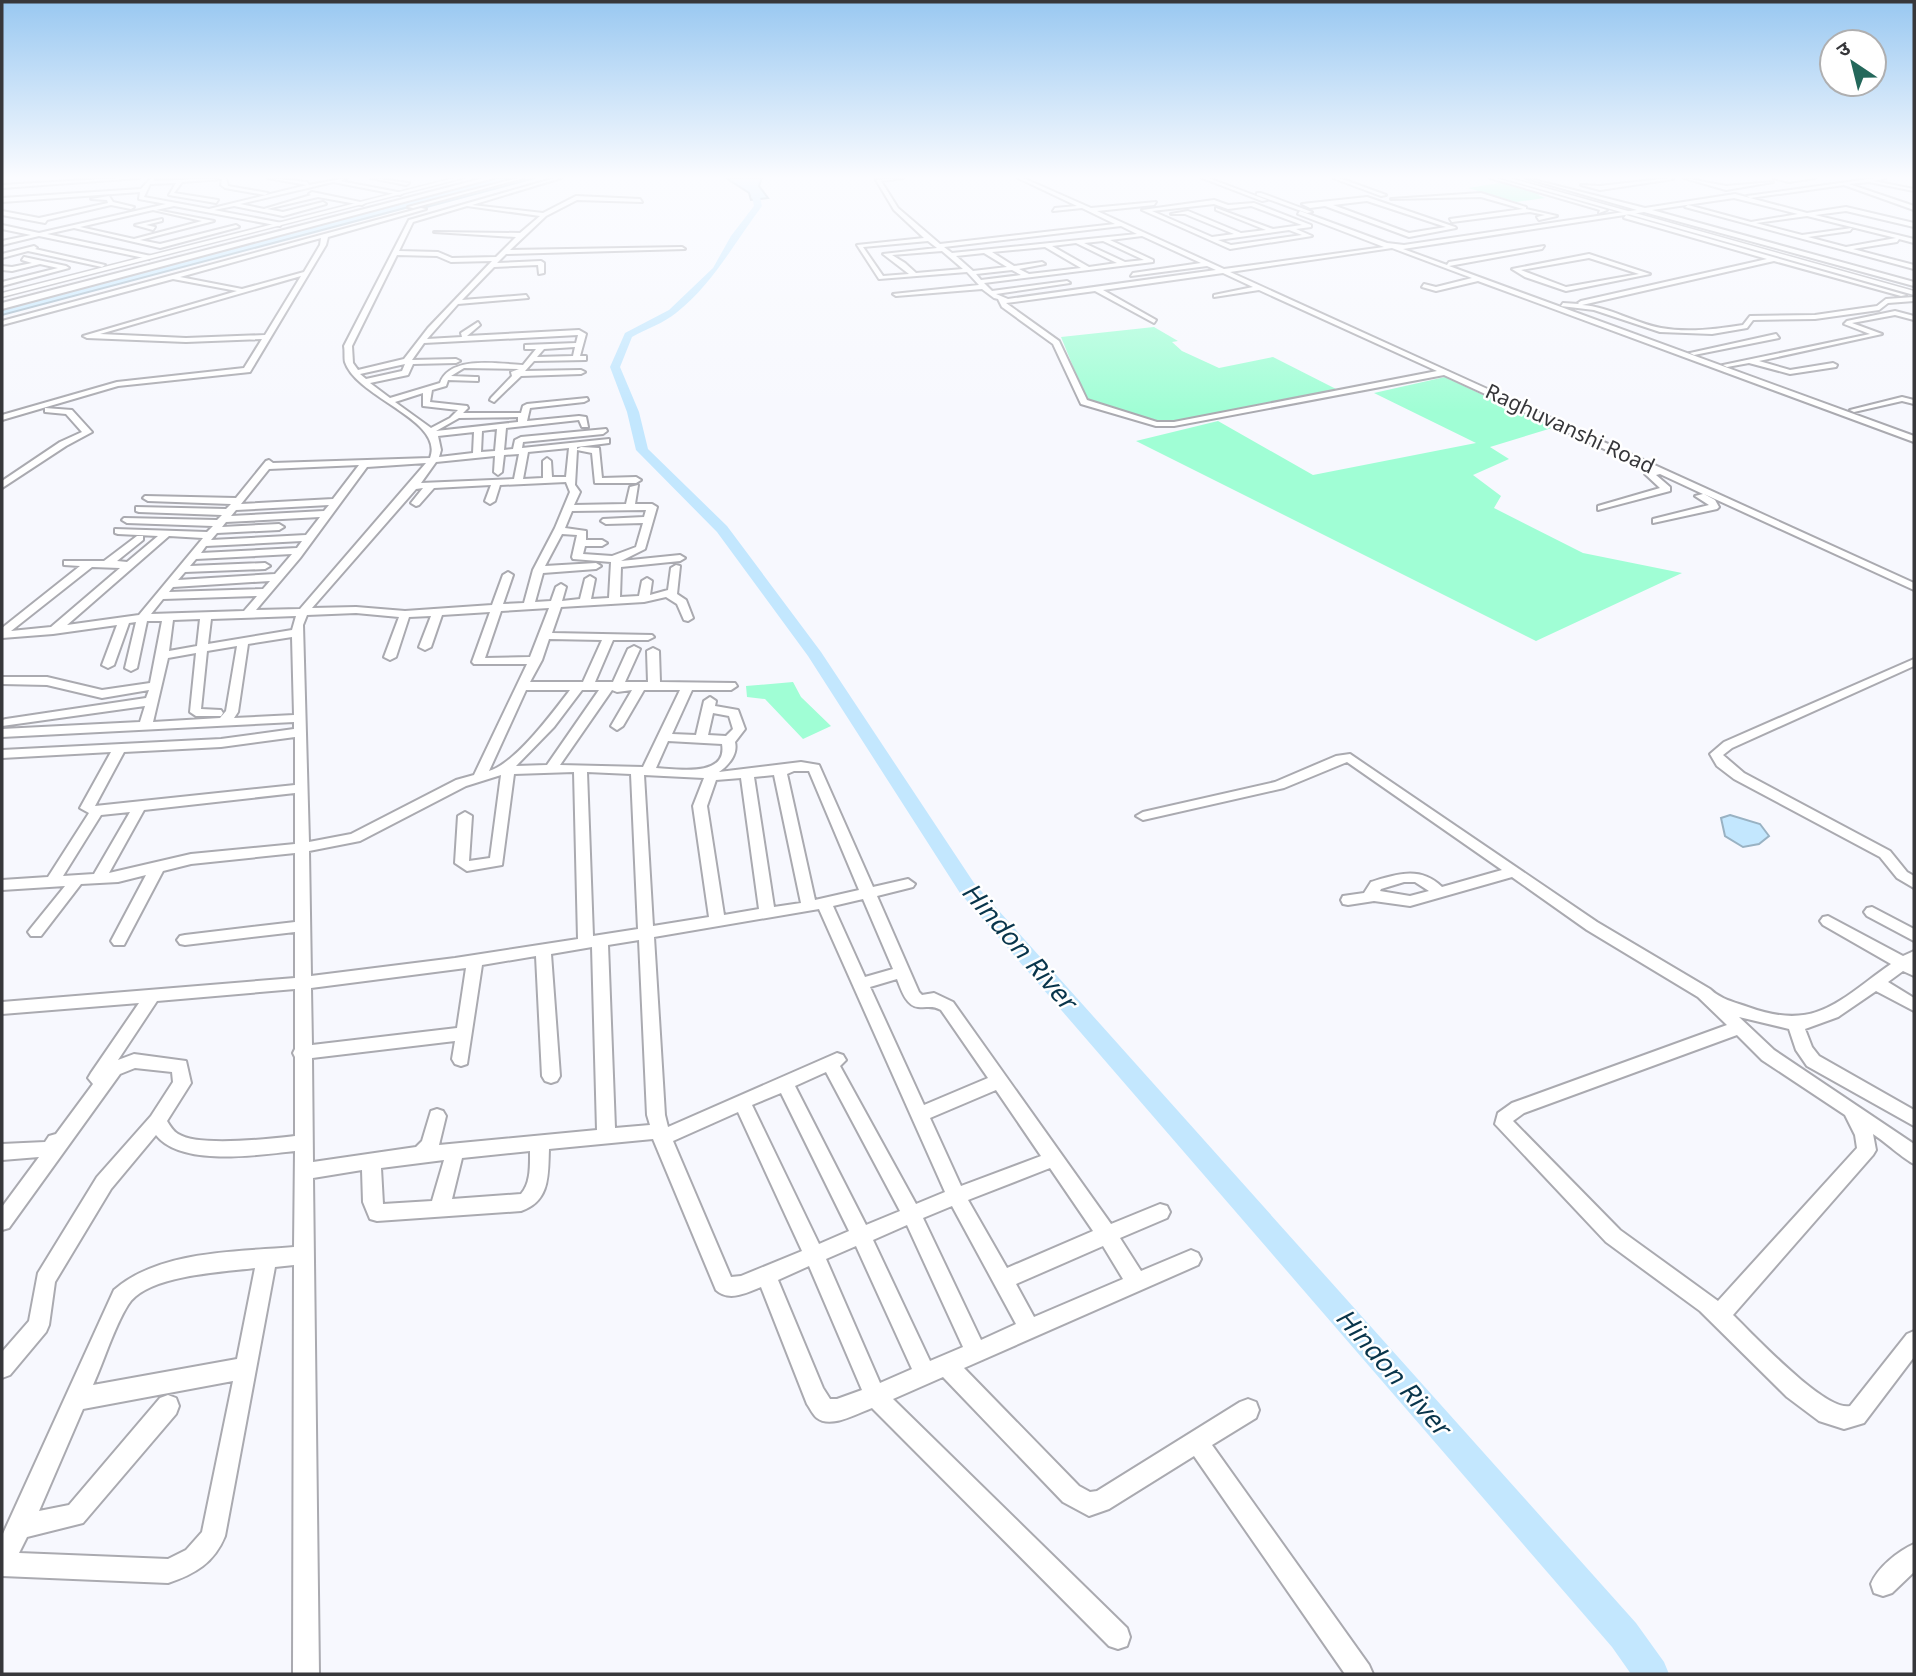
<svg xmlns="http://www.w3.org/2000/svg" width="1916" height="1676" font-family="Georgia,'Noto Sans Devanagari',serif">
<style>
.green{fill:#a0fed5}
.water{fill:#c3e7fe;stroke:#99b2c3;stroke-width:2}
.lines{fill:none;stroke-linecap:round;stroke-linejoin:round}
.stream{stroke:#99b2c3;stroke-width:2}
.canal{fill:#c3e7fe;fill-rule:evenodd}
.river{fill:#c3e7fe;fill-rule:evenodd}
.minor-casing{stroke:#aaaab0;stroke-width:4}
.major-casing{stroke:#aaaab0;stroke-width:3}
.highway-casing{stroke:#aaaab0;stroke-width:4}
.minor{fill:#fff;fill-rule:evenodd}
.major{fill:#fff;fill-rule:evenodd}
.highway{fill:#fff;fill-rule:evenodd}
.labels{text-anchor:middle;stroke-width:5;stroke-linejoin:round;paint-order:stroke}
.far-street-label{font-size:21px;fill:#37373a;stroke:#fff}
.water-label{font-size:26px;font-style:italic;fill:#08354b;stroke:#fff}
</style>
<rect width="100%" height="100%" fill="#f7f8fe"/>
<!-- green -->
<path class="green" d="M1500,183L1540,194L1538,195L1545,198L1516,202L1468,188Z
M1154,327L1178,341L1172,342L1182,351L1219,368L1273,357L1338,390L1167,423L1087,401L1061,337Z
M1445,377L1552,428L1490,447L1509,459L1473,475L1501,496L1494,508L1583,553L1682,573L1536,641L1136,441L1218,421L1313,475L1476,443L1374,393Z
M793,682L801,697L831,726L803,739L765,699L747,697L746,686Z"/>
<!-- water -->
<path class="water" d="M494,178H518L2,315V307Z
M726,178H762L759,186L768,198L751,200L749,193Z
M1730,815L1760,824L1769,836L1759,844L1743,847L1725,836L1721,818Z"/>
<g class="lines">
<!-- stream -->
<path class="stream" d="M419,209L535,178"/>
<!-- canal -->
<path class="canal" d="M1522,178H1528L1566,189L1564,190Z
M1789,251L1914,284V288L1789,253Z"/>
<!-- river -->
<path class="river" d="M742,178H748L759,192L762,206C734,243 713,284 676,313C664,323 646,329 632,337L620,367L639,412L648,449L727,526L821,652L974,883L1636,1623L1664,1662L1669,1674H1631L1612,1647L960,893L808,656L717,532L636,450L627,412L610,367L625,333L669,310L713,268L731,236L754,206L751,192Z"/>
<defs>
<path id="minor" d="M120,178H139L2,188V185Z
M151,178H155L153,181L226,178L228,186L268,193L265,195L225,188L221,185L222,179L182,182L174,193L218,200L216,203L169,195L176,183L150,184L144,197L209,209L307,185L268,178L307,182L309,185L347,178L340,181L403,193L400,195L333,182L240,204L264,209L311,195L309,194L312,192L365,203L362,205L318,197L267,209L283,212L323,202L326,204L283,216L234,206L214,210L282,223L280,226L174,206L156,210L214,221L140,240L160,244L236,225L239,227L160,248L74,228L47,234L151,256L149,259L39,236L2,245V241L31,235L2,229V225L39,233L166,204L139,199L140,192L2,202V198L141,189ZM153,210L202,221L134,239L80,227Z
M371,178L409,183L406,185Z
M518,178H524L413,208L408,207Z
M555,178H561L472,205L543,213L576,196L640,199L642,202L577,200L546,216L510,250L682,247L685,249L506,254L497,263L541,261L544,263V273L539,274L538,265L494,267L462,300L526,295L528,298L458,304L427,339L462,337L461,333L478,322L480,325L467,336L579,330L586,334L580,356H586V360L534,361L525,371L581,370L585,372L581,374L521,376L494,402L490,400L491,398L512,376L511,372L519,369L464,368L451,376L475,377H478V381L448,380L446,386L432,390L430,402L467,406L468,408L463,413H521L523,406L527,404L587,398L588,400L584,402L530,408L527,421L579,416L586,417L588,427H582L579,420L506,428L504,450L513,449L515,440L521,437L606,429L607,431L603,434L523,442L522,448L609,439V443L577,447V449L581,447L599,448L602,478L636,477L641,480L636,483H595L592,453L577,450L575,485L580,492L574,505L626,504L630,487L638,485L635,504H652L657,507L645,549L621,561L680,555L685,558L680,561L621,567L620,597L639,596L642,581L647,578L652,581L650,595L668,590L671,568L676,565L680,566L677,594L686,600L693,618L688,621L684,620L677,604L666,597L644,602L561,607L552,633L652,635L654,637L648,640H613L595,682H613L628,649L634,646L640,649L625,682H648L647,651L653,648L659,651L660,682L735,683L737,686L731,690H692L672,734L696,735L704,701L710,697L716,701L715,706L738,710L745,729L735,742C738,754 729,765 719,772L801,762L819,765L873,887L908,879L915,884L913,887L877,896L919,992L922,995L934,993L953,1002L1111,1224L1160,1204L1167,1206L1170,1212L1167,1218L1120,1238L1141,1271L1191,1250L1198,1253L1201,1259L1198,1265L964,1368L1079,1486L1090,1492L1097,1491L1240,1402L1248,1399L1256,1402L1259,1410L1256,1418L1212,1445L1369,1665L1373,1674H1345L1194,1456L1109,1509L1089,1516L1063,1502L943,1377L893,1399L1127,1628L1130,1637L1127,1646L1118,1649L1109,1646L872,1408C858,1413 831,1429 817,1418C813,1415 810,1408 807,1404L761,1287C746,1293 729,1302 716,1290L653,1139L549,1149C548,1176 550,1201 521,1211L377,1221L370,1219L363,1202L362,1170L313,1178L319,1674H293L294,1265L275,1267L225,1536C214,1563 195,1574 168,1583L2,1576V1536L114,1290C160,1250 236,1252 294,1247L295,1151C258,1155 181,1167 156,1135L111,1189L55,1282L49,1325L46,1332L10,1375L2,1378V1352L29,1321L38,1273L97,1177L151,1116L173,1082L172,1072L135,1068L120,1074L9,1228L2,1230V1207L39,1157L2,1160V1144L45,1142L49,1136L56,1134L93,1084L88,1078L91,1073L139,1003L2,1014V1002L295,978V932L185,945L180,944L177,940L180,936L185,935L295,922V853L191,864L163,871L124,945H114L111,941L146,875L118,882L81,884L41,936H31L28,932L31,928L65,886L2,890V880L48,877L89,813L80,808L111,752L2,758V750L221,739L294,729V722L2,737V729L140,722L145,706L2,726V720L6,719L146,698L149,690L102,698L47,685L2,684V677H47L102,690L150,683L162,621H147L137,668L131,671L125,668L136,622L129,623L114,665L108,668L102,665L117,625L53,634L2,638V628L80,566L64,565V561H104L137,536H143V540L117,561L127,562L158,536L118,534L115,533V529L207,532L213,526L127,523L122,520L124,518L217,520L222,515L139,512L136,511V507L226,509L231,504L148,501L143,498L145,496L236,498L266,461L269,460L273,463L430,458C445,420 357,398 345,362C344,358 345,351 344,346L409,220ZM467,206L540,216L520,233L434,232L516,237L496,257L452,258L438,252L399,251L413,222ZM397,255L437,256L451,262L492,261L428,328L404,359L358,370L353,363L352,346ZM578,335L576,343L525,345V349H536L523,365C499,364 450,355 440,383L390,398L370,383L408,375L413,364L456,363L460,361L456,359L412,360L424,343ZM575,347L573,356L537,357L544,349ZM405,364L402,371L366,379L360,374ZM423,393V406L458,410L450,418L431,428L395,402ZM518,417V422L436,431L459,418ZM497,429L495,451L481,452L482,431ZM474,432L473,453L439,457L441,450L438,436ZM569,448L566,477H552L551,461L547,458L543,461V478L523,479L528,452ZM519,454L514,479L421,483L436,462L495,456L494,472L498,475L502,472L504,455ZM426,463L300,609L256,610L300,558L367,467ZM359,465L333,499L241,504L269,469ZM566,482L570,492L555,528L533,570L524,603L503,604L513,575L508,572L503,575L492,605L405,611L356,607L312,608L416,489L423,488L411,503L416,506L419,505L434,488L491,485L485,501L490,504L495,501L500,485ZM329,505L324,511L231,516L236,510ZM646,510L644,517L603,519L601,521L606,524L643,523L636,547L612,556L583,554L585,546H602L607,543L602,540H586V531L565,528L572,511ZM320,517L306,535L211,540L217,533L279,530L284,527L279,524L222,527L226,522ZM562,534L577,535L572,557L573,559L611,562L609,598L591,599L595,579L590,576L585,579L580,599L562,601L566,587L561,584L556,587L551,601L535,602L543,573L596,569L601,566L596,563L545,566ZM169,536L203,538L139,615L67,625ZM302,541L297,548L201,553L206,546ZM292,554L275,574L178,580L185,572L265,569L270,566L265,563L190,566L196,559ZM92,567L120,568L51,627L11,631ZM270,581L263,589L169,592L173,587ZM257,596L244,611L151,614L163,599ZM549,608L530,657L485,658L501,611ZM490,612L472,662L474,664H527L474,775L456,780L351,834L309,842L303,625L307,615L356,613L399,617L384,657L390,660L396,657L409,617L431,616L419,647L425,650L431,647L442,615ZM296,616L292,630L208,644L211,619ZM200,619L197,646L169,651L173,620ZM292,637L294,715L234,718L238,712L248,644ZM549,639L602,640L583,682H530L542,660ZM237,646L226,711L220,718L153,722L168,658L196,653L190,712L196,716H221L223,713L221,710L201,709L207,651ZM526,690H570C553,712 516,763 489,771ZM582,690H599L547,765L516,766L554,727ZM612,690L617,692L632,690L611,726L617,730L623,726L644,690H680L643,767L560,765ZM713,713L729,716L733,729L726,736L708,735ZM295,737V785L95,806L124,752L221,747ZM668,741L722,744C728,778 676,769 656,768ZM794,771H809L859,890L815,900L787,774ZM574,772L578,939L455,958L311,976L309,851L360,841L466,786L501,775L490,858L469,861L472,816L465,812L458,816L455,863L467,871L502,865L514,774ZM587,772L631,774L638,929L593,936ZM644,775L704,778L693,806L709,917L653,926ZM774,775L801,903L774,907L754,777ZM741,778L759,909L724,915L707,806L716,780ZM295,793V844L191,854L109,873L144,810ZM130,812L94,874L63,876L101,815ZM863,899L893,969L865,977L833,906ZM819,909L945,1192L916,1204L840,1066L846,1060L843,1055L837,1053L668,1127L665,1115L654,937ZM639,940L647,1115L650,1125L615,1128L608,945ZM592,947L597,1130L439,1145L446,1116L443,1111L437,1109L431,1111L422,1141L416,1147L313,1162L312,1058L455,1041L452,1059L455,1064L461,1066L467,1064L482,965L536,956L542,1076L545,1081L551,1083L557,1081L560,1076L551,954ZM466,968L457,1028L312,1045L311,988ZM897,979C901,989 906,1006 918,1007C928,1008 932,1005 941,1010L988,1078L924,1105L870,987ZM295,989V1049L293,1053L295,1057V1136C269,1139 198,1147 178,1134C173,1131 170,1126 167,1121L191,1083L186,1061L134,1054L118,1060L157,1001ZM826,1072L900,1211L866,1225L795,1086ZM996,1090L1041,1156L961,1186L930,1118ZM781,1093L849,1231L819,1244L752,1105ZM738,1112L802,1251L741,1276L731,1277L673,1141ZM530,1151C530,1165 531,1183 521,1194L452,1199L462,1158ZM444,1160L432,1201L383,1204L381,1168ZM1050,1168L1093,1231L1007,1268L968,1200ZM952,1206L1016,1324L981,1340L923,1218ZM907,1225L963,1347L930,1361L873,1240ZM856,1246L912,1369L880,1383L826,1259ZM1103,1246L1123,1279L1034,1317L1016,1284ZM809,1266L862,1390L837,1399H830L823,1388L778,1280ZM255,1268L237,1359L93,1385C104,1361 114,1327 128,1305C146,1275 223,1272 255,1268ZM233,1381L202,1532L186,1550L168,1559L19,1553L27,1537L83,1523L176,1414L179,1406L176,1398L168,1395L160,1398L69,1505L39,1511L83,1409Z
M903,178L881,181L898,208L940,244L1115,224L1082,208L1053,211L1055,208L1077,206L1018,178H1023L1091,208L1156,202L1154,205L1097,211L1224,269L1384,247L1298,214L1300,211L1387,243L1404,245L1637,210L1526,178L1645,208L1735,194L1807,213L1846,207L1914,223V227L1846,211L1815,215L1914,239V243L1899,239L1897,242L1853,249L1914,265V269L1685,207L1688,205L1751,222L1798,214L1734,198L1652,210L1914,282V286L1644,212L1403,249L1447,265L1449,262L1544,246L1542,249L1449,266L1914,436V442L1478,281L1436,291L1422,287L1424,284L1436,287L1472,278L1392,248L1230,272L1914,583V590L1704,494L1715,500L1719,507L1717,509L1653,523V519L1709,505L1695,496L1703,494L1660,474L1656,475L1670,487V491L1598,510V506L1660,488L1645,474L1652,471L1444,375L1174,426H1156L1081,404L1053,344L1002,307L998,299L994,298L982,289L896,296L893,294L979,285L967,272L879,279L857,245L924,238L894,210L876,180ZM1807,216L1896,238L1846,247L1808,237L1850,231L1852,228L1802,235L1756,223ZM1121,226L1137,234L952,253L944,247ZM1142,236L1201,263L1133,273L1131,276L1207,266L1216,270L1008,299L996,294L1070,283L1067,281L992,291L984,283L1153,262V260L1110,240ZM928,241L937,248L883,254L909,274L883,276L863,247ZM1103,241L1144,260L1125,262L1084,243ZM1076,243L1117,263L1089,267L1052,246ZM1045,247L1081,268L1029,274L1019,269L1045,264L1042,262L1014,266L992,252ZM942,251L963,269L916,273L905,263L892,255ZM984,253L1007,267L973,271L956,256ZM1012,270L1021,275L981,280L976,274ZM1223,273L1253,287L1214,295V297L1259,290L1437,371L1174,422H1157L1087,400L1059,341L1006,303L1095,291L1154,323L1156,320L1103,290Z
M1202,178H1208L1267,200L1262,201Z
M1333,178H1339L1386,195L1381,196Z
M1490,178H1496L1607,210L1599,213L1600,210Z
M1670,178L1673,179L1600,190L1581,185L1600,186Z
M1684,178L1726,186L1773,182L1726,190Z
M1773,178H1815L1789,182Z
M1876,178H1886L1873,181L1914,189V191L1869,182L1849,184L1914,206V210L1844,185L1750,198L1747,196Z
M1257,193H1261L1312,212L1307,213L1257,195Z
M1481,193L1526,207V209L1557,216L1539,220L1537,217L1545,215L1530,212L1452,222L1450,219L1523,209L1481,197L1391,199Z
M109,196L113,202L134,207L131,209L111,205L47,220L45,223L2,215V211L39,218L108,203L107,200L91,199Z
M1367,197L1455,227L1456,228L1409,237L1325,206L1310,208L1302,204ZM1367,201L1446,227L1409,233L1333,205Z
M1214,200L1228,205L1254,203L1311,225V227L1296,229L1312,236L1230,249L1142,210ZM1214,204L1228,209L1251,206L1302,225L1273,229L1216,208V210L1266,230L1241,233L1188,211L1171,214H1185L1234,234L1212,237L1152,211ZM1289,230L1302,235L1231,245L1218,240Z
M421,208L426,209L328,237L326,245L250,372L118,386L2,420V415L117,382L244,368L262,339L186,342L87,338L83,336L237,291L173,279L2,325V321ZM321,238L320,245L304,272L242,289L180,277ZM301,276L265,335L186,338L100,334Z
M1626,215L1906,295L1901,296L1774,261L1582,305C1610,307 1634,323 1661,328C1688,333 1717,329 1743,325L1750,316L1815,315L1877,306L1886,299L1914,297V301L1888,303L1879,310L1815,319L1753,320L1747,328L1712,334L1660,332L1594,310L1561,306L1563,303L1579,304L1578,303L1581,301L1767,259L1624,218Z
M162,219V221L146,225L155,227L153,230L135,225Z
M34,246L37,248L35,249L105,265L102,267L28,251L2,258V254Z
M1589,254L1650,274L1566,291L1525,277L1512,269ZM1589,258L1639,274L1566,287L1521,270Z
M24,257L66,266L69,268L2,286V282L58,268L40,264L12,271L2,270V266L12,267L32,263L22,260Z
M1895,311L1914,316V320L1895,315L1852,323L1882,334L1759,361L1790,370L1833,363L1837,365L1836,367L1790,374L1749,363L1727,367L1723,365L1870,334L1844,324L1847,321Z
M1776,334L1779,338L1694,355L1690,353Z
M1902,397L1914,400V404L1902,401L1854,412L1850,410Z
M45,408L72,410L92,432L66,446L2,488V481L60,442L82,432L66,414L45,412Z
M1914,659V666L1732,748L1723,755L1744,773L1890,851L1907,872L1914,876V888L1897,878L1880,857L1734,779L1717,766L1710,754L1724,742Z
M1350,754L1597,922L1710,989C1720,999 1734,1002 1748,1007C1817,1032 1839,1000 1891,964L1823,925L1820,921L1823,917L1828,916L1903,956L1914,951V976L1903,971L1888,982L1914,998V1011L1876,991L1838,1017L1805,1029L1812,1047L1819,1056L1914,1110V1126L1807,1066L1796,1050L1789,1029L1739,1017L1774,1050L1914,1144V1164C1905,1160 1884,1141 1873,1134L1876,1150L1873,1155L1733,1315C1752,1333 1825,1412 1850,1406L1907,1334L1914,1331V1357L1864,1423L1844,1429L1819,1421L1787,1397L1700,1311L1606,1242L1495,1124L1498,1113L1512,1103L1727,1025L1698,997L1587,930L1512,877L1410,906L1374,901L1348,905L1343,904L1341,900L1343,896L1364,893L1371,882C1398,874 1420,866 1442,887L1502,870L1347,762L1284,788L1143,820L1136,816L1143,812L1275,782L1336,756ZM1404,882H1415L1429,891L1410,896L1380,891L1381,889ZM1737,1035L1762,1060L1845,1115L1855,1135L1857,1148L1718,1301L1620,1230L1513,1121L1524,1113Z
M1872,907L1914,929V941L1867,916L1864,912L1867,908Z
M1914,1544V1572L1892,1593L1883,1596L1874,1593L1871,1584C1877,1568 1898,1551 1914,1544Z"/>
<path id="major" d="M454,178H463L2,297V293Z
M1501,178H1510L1914,291V295Z"/>
<path id="highway" d="M484,178H494L2,309V303Z"/>
</defs>
<!-- minor casing -->
<use href="#minor" class="minor-casing"/>
<!-- major casing -->
<use href="#major" class="major-casing"/>
<!-- highway casing -->
<use href="#highway" class="highway-casing"/>
<!-- minor -->
<use href="#minor" class="minor"/>
<!-- major -->
<use href="#major" class="major"/>
<!-- highway -->
<use href="#highway" class="highway"/>
</g>
<!-- sky -->
<linearGradient id="sky" x2="0" y2="1"><stop stop-color="#99c8f1"/><stop offset="0.43" stop-color="#fbfcff"/><stop offset="1" stop-color="#fbfcff" stop-opacity="0"/></linearGradient>
<rect width="1916" height="412" fill="url(#sky)"/>
<g class="labels">
<!-- far-street labels -->
<g class="far-street-label">
<text transform="translate(1570 429) rotate(25)" y="7">Raghuvanshi Road</text>
</g>
<!-- water labels -->
<g class="water-label">
<text transform="translate(1019 946) rotate(49)" y="9">Hindon River</text>
<text transform="translate(1393 1372) rotate(49)" y="9">Hindon River</text>
</g>
</g>
<!-- border -->
<rect width="1916" height="1676" fill="none" stroke="#37373a" stroke-width="7"/>
<!-- north arrow -->
<g transform="translate(1853 63) rotate(325)"><circle r="33" fill="#ffffff" stroke="#afafb0" stroke-width="2"/>
<path d="M0-5L12 26L0 18L-12 26Z" fill="#24685b"/>
<text y="-10" font-size="19" font-weight="bold" text-anchor="middle" fill="#37373a">उ</text>
</g>
</svg>
